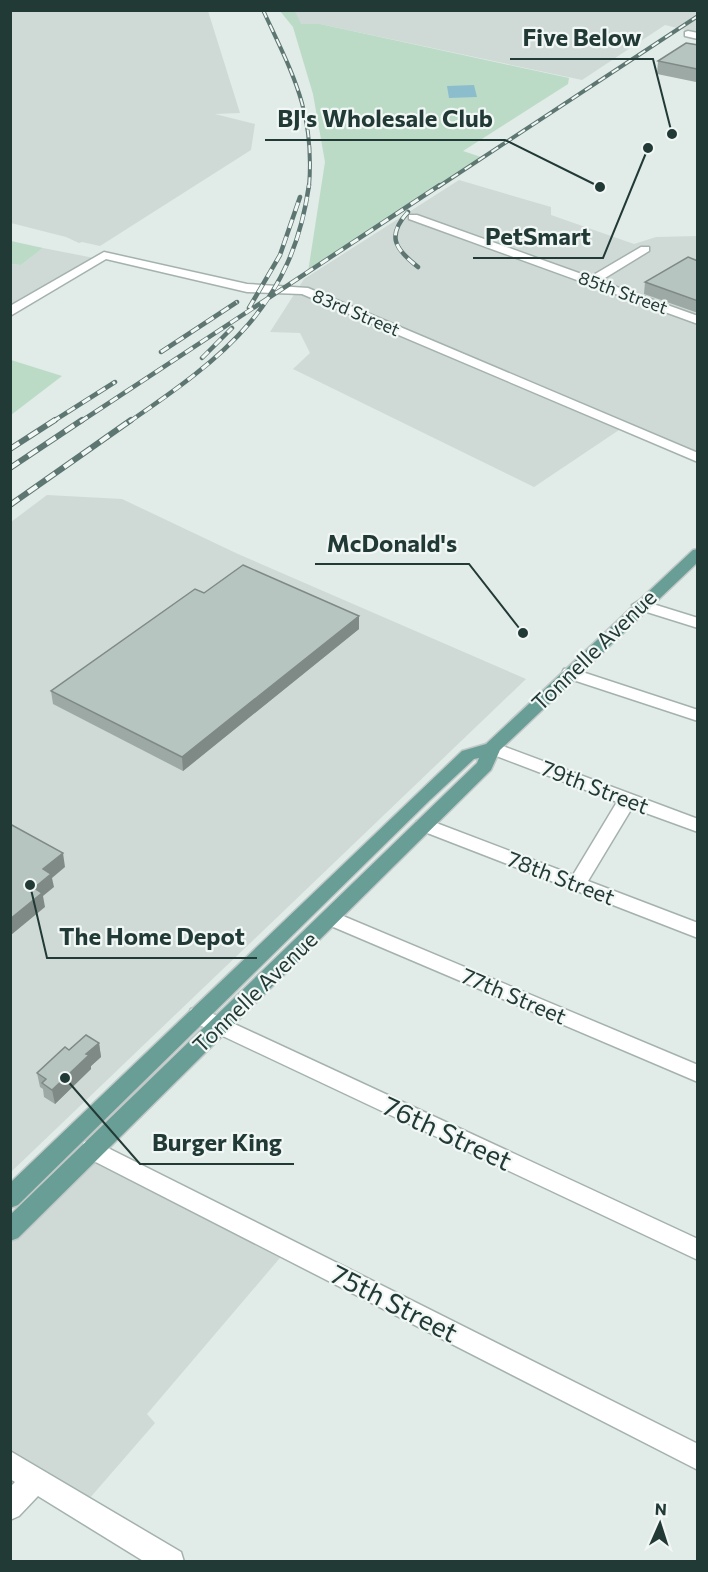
<svg xmlns="http://www.w3.org/2000/svg" width="708" height="1572" font-family="Commissioner,sans-serif">
<style>
.built{fill:#cfdad6}
.green{fill:#bbdbc6}
.water{fill:#8cbdcd}
.lines{fill:none;stroke-linecap:round;stroke-linejoin:round}
.minor-casing{stroke:#a4b2ae;stroke-width:3}
.major-casing{stroke:#c1c8c7;stroke-width:3}
.minor{fill:#fff;fill-rule:evenodd}
.major{fill:#689e95;fill-rule:evenodd}
.rail-far2-casing{stroke:#5d7671;stroke-width:4}
.rail-far1-casing{stroke:#5d7671;stroke-width:4.5}
.rail-casing{stroke:#5d7671;stroke-width:6}
.rail-far2{stroke:#f1f7f5;stroke-width:2;stroke-dasharray:8;stroke-linecap:butt}
.rail-far1{stroke:#f1f7f5;stroke-width:3;stroke-dasharray:9;stroke-linecap:butt}
.rail{stroke:#f1f7f5;stroke-width:4;stroke-dasharray:11;stroke-linecap:butt}
.wall{fill:#9da9a5}
.shaded-wall{fill:#7f8a86}
.building{fill:#b6c5c0;stroke:#7f8a86;stroke-width:1.5}
.labels{text-anchor:middle;stroke-width:4.5;stroke-linejoin:round;paint-order:stroke}
.far-street-label{font-size:18px;fill:#223a36;stroke:#f1f7f5}
.street-label{font-size:22px;fill:#223a36;stroke:#f1f7f5}
.near-street-label{font-size:27px;fill:#223a36;stroke:#f1f7f5}
.leader{fill:none;stroke:#223a36;stroke-width:2}
.callout-dot{fill:#223a36;stroke:#f1f7f5;stroke-width:2}
.callout-label{font-size:24px;text-anchor:middle;font-weight:bold;fill:#223a36;stroke:#f1f7f5;stroke-width:4.5;stroke-linejoin:round;paint-order:stroke}
</style>
<rect width="100%" height="100%" fill="#e1ebe7"/>
<!-- built -->
<path class="built" d="M11,11H208L240,113L215,114L255,124L251,150L100,246L82,242L79,243L66,237L11,223Z
M295,11H697V33L665,25L582,80L320,24H300Z
M459,180L551,207V215L634,244L656,237L697,236V455L625,426L534,487L293,369L310,353L300,333L270,332L304,279Z
M43,248L94,258L11,312V264L21,265Z
M47,495L122,499L238,554L526,679L11,1172V522Z
M94,1155L285,1252L147,1414L155,1423L89,1499L11,1451L10,1239Z"/>
<!-- green -->
<path class="green" d="M280,11H295L301,24H320L569,78L568,84L463,151L484,158L308,272L325,162L313,94L293,27Z
M11,241L43,248L21,265L11,264Z
M11,360L62,376L11,415L10,360Z"/>
<!-- water -->
<path class="water" d="M474,85L477,97L449,98L447,86Z"/>
<g class="lines">
<defs>
<path id="minor" d="M688,31L698,33V39L685,36V32Z
M409,215H417L590,277L641,247H649V251L600,281L698,316V324L409,219Z
M104,252L247,284L308,288L698,453V462L302,294L247,292L106,259L10,316V306Z
M640,600L698,618V628L634,608L632,605Z
M570,668L698,710V721L564,677L562,673L564,669Z
M492,742L698,819V832L632,808L588,881L698,923V938L417,829L415,825L417,821H431L573,875L617,802L486,752L483,748L486,744Z
M331,911L698,1065V1082L324,923L321,918L324,913Z
M198,1007L698,1239V1260L191,1021L188,1015L191,1009Z
M92,1140L698,1444V1470L84,1156L81,1149L84,1142Z
M10,1451L181,1552L184,1562H145L38,1496L19,1516L10,1520V1487L15,1482L10,1479Z"/>
<path id="major" d="M698,549V562L500,750L491,770L18,1238L10,1241V1215L477,763L479,758L474,759L429,801L18,1205L10,1208V1183L462,751L486,744L693,550Z"/>
</defs>
<!-- minor casing -->
<use href="#minor" class="minor-casing"/>
<!-- major casing -->
<use href="#major" class="major-casing"/>
<!-- minor -->
<use href="#minor" class="minor"/>
<!-- major -->
<use href="#major" class="major"/>
<defs>
<path id="rail-far2" d="M263,10C293,75 315,112 309,187
M438,187L698,16"/>
<path id="rail-far1" d="M408,212C386,236 395,249 418,267
M249,308L280,255L300,197
M161,352L237,302
M202,358L232,328
M52,422L115,382
M80,422L440,185
M129,422C224,357 292,306 309,185"/>
<path id="rail" d="M10,449L55,420
M10,468L82,420
M10,505L131,420"/>
</defs>
<!-- rail-far2 casing -->
<use href="#rail-far2" class="rail-far2-casing"/>
<!-- rail-far1 casing -->
<use href="#rail-far1" class="rail-far1-casing"/>
<!-- rail casing -->
<use href="#rail" class="rail-casing"/>
<!-- rail-far2 -->
<use href="#rail-far2" class="rail-far2"/>
<!-- rail-far1 -->
<use href="#rail-far1" class="rail-far1"/>
<!-- rail -->
<use href="#rail" class="rail"/>
</g>
<!-- wall -->
<path class="wall" d="M698,45V81L696,82L657,74L658,61Z
M698,261V313L644,294L645,282Z
M204,593L359,616V629L183,771L53,704L51,691Z
M99,1043L101,1057L91,1066V1069L55,1104L44,1097L43,1089L40,1087L37,1073L69,1050Z"/>
<!-- shaded-wall -->
<path class="shaded-wall" d="M359,616V629L183,771L182,757Z
M63,853L65,867L52,878L54,887L43,896L45,907L11,935L10,919L34,888L43,869Z
M99,1043L101,1057L91,1066V1069L55,1104L52,1090L86,1054Z"/>
<!-- building -->
<path class="building" d="M686,43L698,45L697,69L658,61Z
M688,257L698,261V301L645,282Z
M243,565L359,616L182,757L51,691L195,589L204,593Z
M10,824L63,853L43,869L51,874L34,888L42,893L10,919Z
M86,1035L99,1043L86,1054L89,1055L52,1090L42,1083L46,1079L37,1073L65,1047L69,1050Z"/>
<g class="labels">
<!-- far-street labels -->
<g class="far-street-label">
<text transform="translate(623 293) rotate(20)" y="6">85th Street</text>
<text transform="translate(356 313) rotate(23)" y="6">83rd Street</text>
</g>
<!-- street labels -->
<g class="street-label">
<text transform="translate(594 650) rotate(-44)" y="8">Tonnelle Avenue</text>
<text transform="translate(595 787) rotate(21)" y="8">79th Street</text>
<text transform="translate(561 878) rotate(21)" y="8">78th Street</text>
<text transform="translate(255 992) rotate(-44)" y="8">Tonnelle Avenue</text>
<text transform="translate(514 996) rotate(23)" y="8">77th Street</text>
</g>
<!-- near-street labels -->
<g class="near-street-label">
<text transform="translate(447 1134) rotate(25)" y="9">76th Street</text>
<text transform="translate(394 1304) rotate(27)" y="9">75th Street</text>
</g>
</g>
<!-- callouts -->
<path class="leader" d="M672 134L653 59H510M600 187L505 140H265M648 148L603 258H473M523 633L469 564H315M30 885L47 958H257M65 1078L140 1164H294"/>
<g class="callout-dot">
<circle cx="672" cy="134" r="6"/>
<circle cx="600" cy="187" r="6"/>
<circle cx="648" cy="148" r="6"/>
<circle cx="523" cy="633" r="6"/>
<circle cx="30" cy="885" r="6"/>
<circle cx="65" cy="1078" r="6"/>
</g>
<g class="callout-label">
<text x="582" y="46">Five Below</text>
<text x="385" y="127">BJ's Wholesale Club</text>
<text x="538" y="245">PetSmart</text>
<text x="392" y="552">McDonald's</text>
<text x="152" y="945">The Home Depot</text>
<text x="217" y="1151">Burger King</text>
</g>
<!-- border -->
<rect width="708" height="1572" fill="none" stroke="#223a36" stroke-width="24"/>
<!-- north arrow -->
<g transform="translate(660 1524) rotate(3)" stroke="#f1f7f5" stroke-width="4.5" paint-order="stroke">
<path d="M0-4.5L10 22L0 15L-10 22Z" fill="#223a36"/>
<text y="-9" font-size="16" font-weight="bold" text-anchor="middle" fill="#223a36">N</text>
</g>
</svg>
